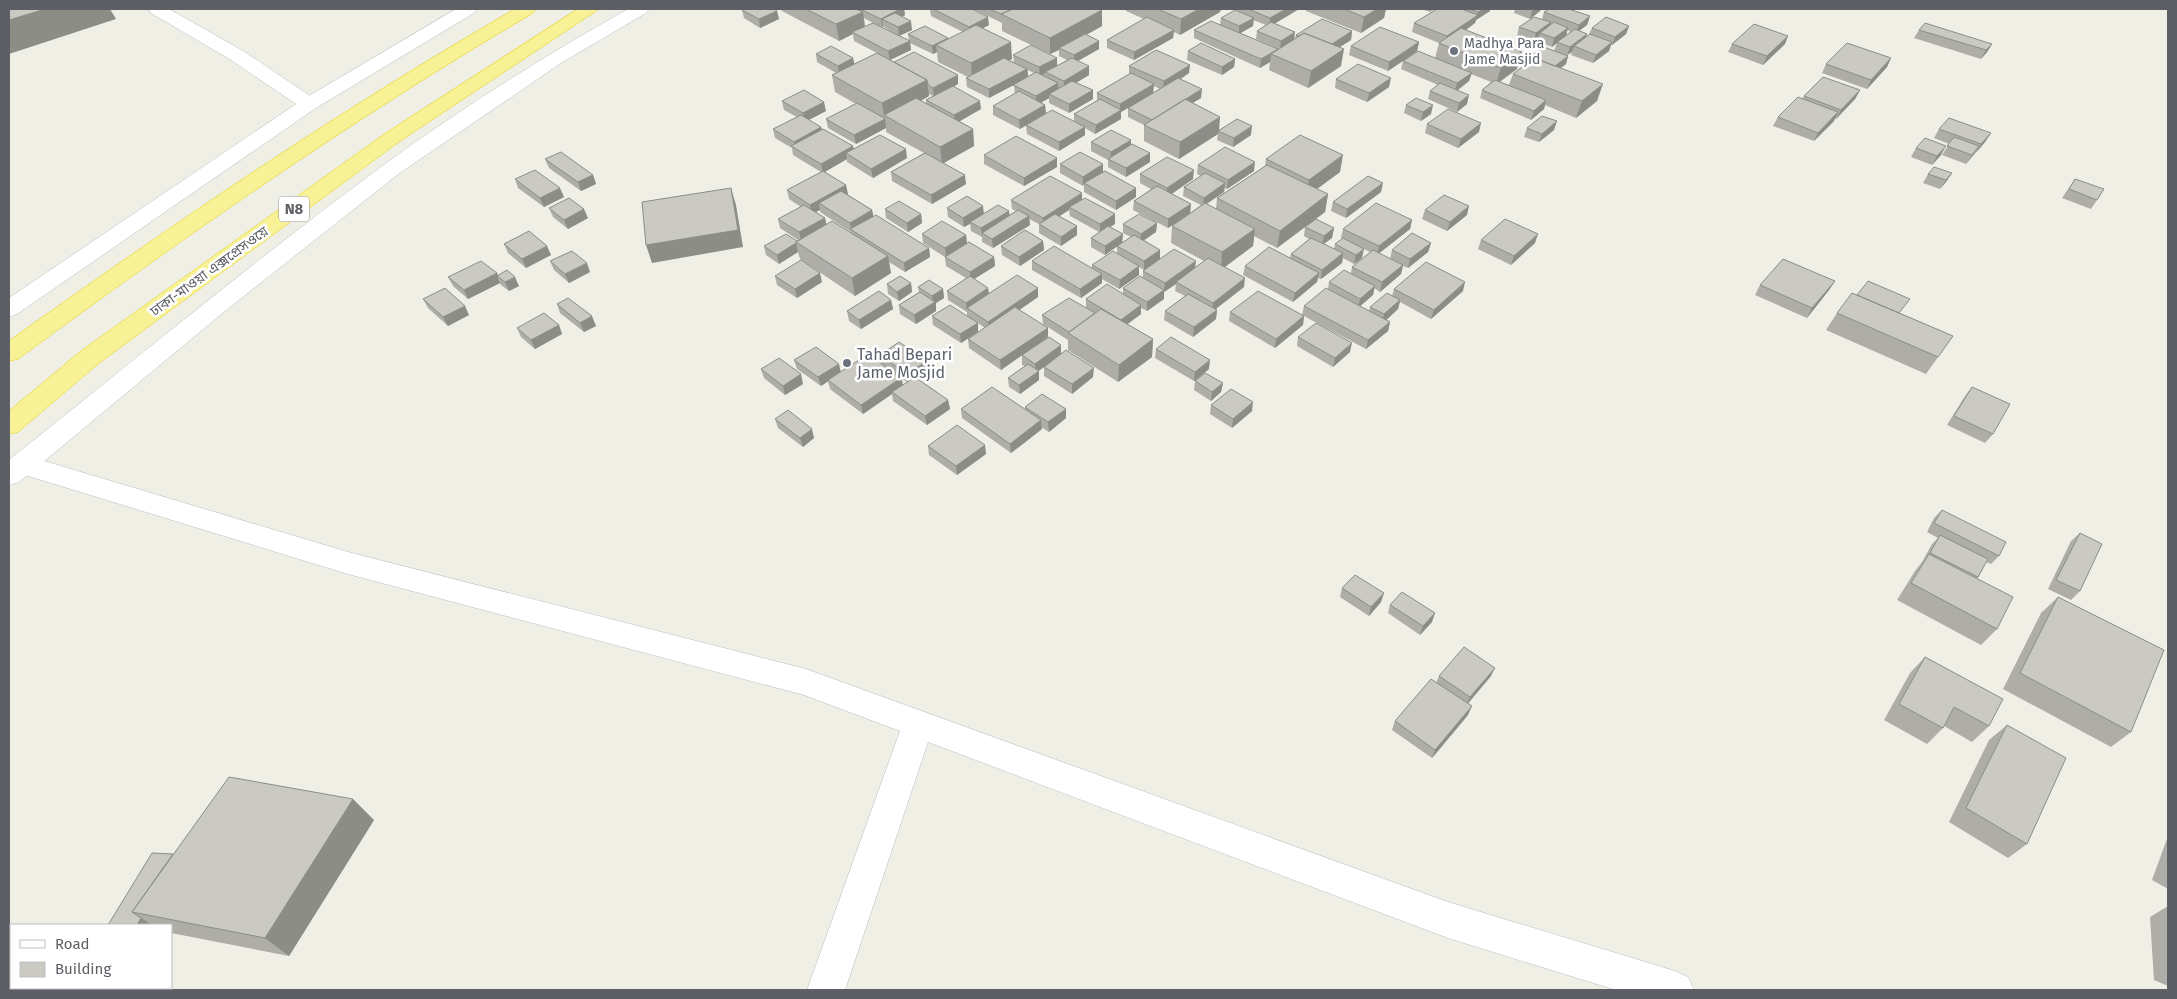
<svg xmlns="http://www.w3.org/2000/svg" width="2177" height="999" font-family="'Fira Sans','Noto Sans Bengali',sans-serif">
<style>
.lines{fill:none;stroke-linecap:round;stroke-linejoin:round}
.minor-casing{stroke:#babcc1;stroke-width:1}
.secondary-casing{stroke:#bbbcc2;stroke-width:1}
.motorway-casing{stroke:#e7cf0d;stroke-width:1}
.minor{fill:#fff;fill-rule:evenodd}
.secondary{fill:#fff;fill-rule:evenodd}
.motorway{fill:#f7f295;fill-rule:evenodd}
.wall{fill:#aeada7;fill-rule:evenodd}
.shaded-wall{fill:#8d8d88}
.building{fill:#cac9c2;stroke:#8d8d88}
.worship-dot{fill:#6b7280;stroke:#fff;stroke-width:2}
.labels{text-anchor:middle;stroke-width:5;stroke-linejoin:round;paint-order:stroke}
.far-worship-label{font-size:14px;fill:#5b616d;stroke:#fff;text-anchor:start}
.far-street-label{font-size:14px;fill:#5d5f65;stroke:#fff}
.shield{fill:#fff;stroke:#8e8f93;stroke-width:1}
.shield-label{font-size:15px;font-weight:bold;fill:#5d5f65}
.worship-label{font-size:16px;fill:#5b616d;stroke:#fff;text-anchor:start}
</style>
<rect width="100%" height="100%" fill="#efefe6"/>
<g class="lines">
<defs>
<path id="minor" d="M148,9H169L245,52L316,100L319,104L316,108H302L231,60L151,13Z
M21,454L348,552L806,669L1448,902L1675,971L1688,977L1694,990H1616L1448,938L928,742L845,990H807L900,731L804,695L348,574L12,471L9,462L12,457Z"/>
<path id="secondary" d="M456,9H477L474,13L316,108L17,314L9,317V298L302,100Z
M628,9H649L646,13L561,63L397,175L225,311L19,482L9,485V460C132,362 254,261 381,167C460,109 543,57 628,9Z"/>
<path id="motorway" d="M515,9H536L533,13C354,118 185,236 18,359L9,361V341C173,224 340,110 515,9Z
M578,9H599L400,141L99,363L18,432L9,434V411L81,351L386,133Z"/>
</defs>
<!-- minor casing -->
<use href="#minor" class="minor-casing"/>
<!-- secondary casing -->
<use href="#secondary" class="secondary-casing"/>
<!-- motorway casing -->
<use href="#motorway" class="motorway-casing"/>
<!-- minor -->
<use href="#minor" class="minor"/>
<!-- secondary -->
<use href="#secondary" class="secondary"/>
<!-- motorway -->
<use href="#motorway" class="motorway"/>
</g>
<!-- wall -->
<path class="wall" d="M781,9H904L905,15L902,17L912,30L899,36L884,27L883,26L882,27L909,41L908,34L948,38L949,39L963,32L931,16L930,9H972L989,25L983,28L1012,59L1009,60L1014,62L1013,55L1057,58V66L1067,60L1059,56V50L1050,54L1002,31V23L973,9H1099L1102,26L1086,35L1099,41V49L1078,61L1089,75L1076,83L1093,90V99L1069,113L1049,103V98L1041,103L1045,105L1046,114L1074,121V114L1097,101V93L1129,75V66L1189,73L1181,79L1201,98L1192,103L1219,130L1251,135L1233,147L1217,140L1218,134L1179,159L1144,141V125L1128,117V108L1137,103L1121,112V119L1095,134L1085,128V135L1059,151L1027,134L1026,125L1020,129L993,115V106L1015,94L1014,85L989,98L967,87L966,78L968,77L938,62L937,52L933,54L910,43L911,50L890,60L894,62L958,75V84L953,87L981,109L959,121L973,129L974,146L943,163L966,184L932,204L892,181L891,172L924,153L886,132V128L856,144L828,128L826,119L856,104L835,92L832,75L836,73L817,62L816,54L853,58L854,64L877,53L854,41L853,34L839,41L782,11ZM864,18L873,23L865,27ZM1028,70L1034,73L1028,77ZM1154,86L1160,89L1153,93ZM929,94L933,96L926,100V104L921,101L929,96Z
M1126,9H1221L1220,12L1180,35L1174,32L1173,38L1134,60L1107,48V40L1144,19L1126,11Z
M1239,9H1299L1274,24L1294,39L1295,38L1296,35L1352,31L1351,40L1339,47L1341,66L1308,88L1269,70L1270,62L1260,68L1194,38V30L1220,25L1221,18L1238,11ZM1253,20L1266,25L1257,31L1256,39L1279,49H1278L1240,33L1253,26Z
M1306,9H1386L1384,18L1361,33L1306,11Z
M1421,9H1435L1430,12Z
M1437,9H1490V11L1476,20L1475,23L1466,30L1517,69L1500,82L1509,85L1513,74L1528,62L1529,57L1554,51L1557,43L1552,47L1537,41L1538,38L1533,42L1517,36L1519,27L1542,19L1544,12L1590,16L1587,25L1579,31L1587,34L1586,37L1589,34L1592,28L1629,26L1626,34L1612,45H1611L1609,51L1593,63L1571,55L1572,52L1567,55L1568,56L1566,64L1561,68L1597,101L1576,118L1545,105L1544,109L1531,120L1480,98L1482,90L1491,82L1471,74L1469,81L1458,90L1467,104L1457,112L1428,99L1430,91L1438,85L1401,69L1403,61L1388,71L1349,55L1351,46L1419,42L1417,51L1435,58L1439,43L1412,32L1414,23ZM1567,30L1571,32L1566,36Z
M1515,9H1541L1540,11L1530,19L1514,13Z
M742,10L777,11L779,19L760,28L744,18Z
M1919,30L1992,44L1987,52L1981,59L1914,38Z
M1732,44H1785L1763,65L1728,52Z
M1188,51L1235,59L1234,67L1222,75L1187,60Z
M1891,58L1887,67L1867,89L1822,73L1826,64Z
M1336,79L1389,87L1367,102L1335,88Z
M1860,90L1855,99L1836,119L1835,118L1834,121L1814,141L1773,126L1778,117L1802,99L1804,96Z
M782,101L826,111L808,120L821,127L822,129L853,146L854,149L907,158L873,178L847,162V159L824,172L846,185L847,194L872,210L873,216L929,248L930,257L905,272L889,262L891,273L855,296L800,259L798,252L779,264L766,255L764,246L798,240L780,228L778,219L801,207L789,199L787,190L821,172L793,155L792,148L775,138L773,129L797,117L784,110ZM820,210V212L851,232V233L826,224L825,218L816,212Z
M1406,105L1431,114L1421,121L1404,113Z
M1427,124L1479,132L1458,148L1425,133Z
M1527,128L1554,130L1539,142L1524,137Z
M1939,129L1991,133L1985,142L1966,164L1942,155L1949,144L1934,138Z
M1091,142L1131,144L1150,162L1126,177L1108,167V160L1091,151Z
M1916,148L1941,155L1932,165L1911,157Z
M984,155L1057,167L1024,186L984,164Z
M545,159L593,175L596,184L581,191L549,168Z
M1266,159L1340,172L1317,189L1328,194L1325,212L1277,248L1254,236L1253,246L1224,267L1244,287L1215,309L1217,310L1216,319L1193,337L1164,320L1165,311L1185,296L1175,291L1176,284L1164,292V299L1147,311L1141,308V314L1127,324L1153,339L1152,357L1118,382L1068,350V340L1043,324L1042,315L1095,314L1086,308V299L1123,294V288L1143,278V271L1195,268L1204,261L1171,243L1172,226L1201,205L1183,196L1184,187L1201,176L1197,174L1198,165L1254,171L1227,189L1225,188L1224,192L1207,204L1216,209L1217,198L1265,166Z
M1060,164L1103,172L1136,188V197L1116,210L1084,192V185L1083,186L1060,173Z
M1952,173L1946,182L1940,189L1923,183L1928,174Z
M1140,174L1193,179L1172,194L1191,204L1190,213L1168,228L1133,210L1134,201L1151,189L1140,183Z
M515,179L564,197L544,207L518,188Z
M2075,179L2097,200L2091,209L2062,198Z
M1381,192L1346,218L1331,211L1333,202Z
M1082,193V200L1115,214V224L1110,227L1123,234L1122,243L1131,237L1123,233V224L1157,223L1156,232L1144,240L1160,250V259L1144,270L1139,267V275L1119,289L1102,279V283L1081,298L1032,270V261L1092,268V265L1117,253V246L1105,255L1091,247V238L1099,232L1070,216L1069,210L1059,216L1077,226V235L1061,246L1039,233V224L1029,219L1030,225L993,248L982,242V237L971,231L970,223L964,227L948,217L947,208L984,214L1009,211V215L1016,211L1012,209L1011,200Z
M549,208L588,218L568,229L553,217Z
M885,209L921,214L922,223L908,232L886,218Z
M1425,210L1467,215L1447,231L1422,219Z
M1412,220L1410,229L1379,253L1390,259L1392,250L1431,243L1428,252L1408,268L1403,266L1401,274L1380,292L1374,288L1373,295L1360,306L1369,311L1370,307L1392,296L1394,289L1463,291L1431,319L1400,302L1398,309L1386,320L1390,322L1388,331L1366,349L1302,315L1304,306L1328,289L1329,282L1351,273L1352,267L1370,252L1343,239L1362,258L1354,264L1343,258L1342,263L1321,279L1318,278L1317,282L1293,302L1243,275L1245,266L1290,258L1291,254L1309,239L1304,236L1305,227L1334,228L1332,238L1324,244L1334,249L1335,244L1343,238H1341L1343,229Z
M922,234L966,235L967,244L994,257L995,266L974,279L988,288L989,293L1038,288V297L1019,310L1048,328V337L1001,370L969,348L968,339L985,328L978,323V332L961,343L933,325L932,316H967V312L948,300L947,291L966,278L946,266L945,257L923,243Z
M1481,240L1535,243L1511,265L1478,249Z
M1043,241L1044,250L1020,266L1002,255L1001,246Z
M504,244L551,255L526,268L508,253Z
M550,261L590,272L569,283L554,270Z
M498,275L519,286L509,291L501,285L500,283L468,299L453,286L448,277Z
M775,276L822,282L797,298L777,285Z
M1835,281L1829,290L1807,318L1755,295L1760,285Z
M911,283L912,292L899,301L888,294L887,284Z
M918,287L943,289L944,298L936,303V311L916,324L900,314L899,305L919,292Z
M423,299L469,315L448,326L428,308Z
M891,300L893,309L861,329L849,321L847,311Z
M557,304L596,326L584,332L560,313Z
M1230,312L1304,316L1303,325L1275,348L1229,321Z
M1837,313H1900L1953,336L1926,374L1826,330Z
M559,325L562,334L535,349L521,337L517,328Z
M1298,337L1350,352L1333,367L1297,346Z
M1156,349L1209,369L1196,380L1223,383L1221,392L1211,401L1194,390L1195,381H1194L1155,358Z
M1061,354L1093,377L1072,394L1044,376V367L1038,371L1039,380L1020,394L1009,387L1008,378L1025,366L1022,365V355Z
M880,355L927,361L928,370L917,378L948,400L950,409L927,425L893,401L892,394L863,414L830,389L828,381L821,386L797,369L794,360L841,372L881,363ZM902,379L907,382L903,385Z
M761,369L803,384L785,395L764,378Z
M1972,387L1993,434L1985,443L1947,425L1965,396Z
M1211,405L1252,411L1232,428L1210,414Z
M1025,407L1066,418L1049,432L1041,427L1042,429L1011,453L962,418L961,409H1025Z
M775,419L814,438L803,447L778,428Z
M928,446L986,454L957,475L929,455Z
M1942,510L1999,556L1991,564L1986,562L1977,579L1997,629L1981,645L1897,600L1915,571L1922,562L1932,544L1938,538L1927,532L1934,518Z
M2080,533V591L2071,600L2048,589L2071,541Z
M1342,588L1381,602L1369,616L1340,597Z
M2058,597L2131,732L2111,747L2003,689L2041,613Z
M1390,605L1432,622L1420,635L1388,613Z
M1925,657L1989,726L1972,742L1944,726L1943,728L1927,744L1884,720L1910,673Z
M1439,676H1491L1468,704V715L1432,758L1392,730L1395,721L1436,683Z
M2007,725L2027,844L2008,858L1949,822L1989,740Z
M374,820L289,956L171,933V925H108L173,854Z
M2168,836V889L2152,880Z
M2168,906V986L2154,980L2150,917Z"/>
<!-- shaded-wall -->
<path class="shaded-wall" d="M45,9H110L116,19L9,54V20Z
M900,9H904L905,15L890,23L882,19L883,26L882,27L881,19Z
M1199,9H1221L1220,12L1180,35L1181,19Z
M1286,9H1299L1269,27L1270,18Z
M1377,9H1386L1384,18L1361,33L1364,17Z
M1483,9H1490V11L1476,20L1475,23L1445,45L1447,36L1477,15L1478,12Z
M1535,9H1541L1540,11L1530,19L1532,11Z
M1102,10V26L1061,49L1059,48V50L1050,54V38Z
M777,11L779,19L760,28L759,19Z
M863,12L865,28L852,32L853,34L839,41L836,24Z
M1590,16L1587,25L1576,33L1579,25Z
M988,17L989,25L970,35L969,27Z
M1254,18L1253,26L1239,34V26Z
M911,21L912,30L899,36L898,27Z
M1551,22L1548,31L1540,33L1538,38L1533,42L1536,33Z
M1629,26L1626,34L1612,45L1615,37Z
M1568,28L1566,36L1552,47L1554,38Z
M1174,30L1173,38L1134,60V52Z
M1352,31L1351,40L1326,56L1327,48Z
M1295,32L1294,41L1280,49L1281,41Z
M1587,34L1584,42L1574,46L1572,52L1567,55L1570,47Z
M1788,36L1785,44L1763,65L1767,56Z
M948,38L949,46L936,45L937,52L933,54L932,46Z
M910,41L911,50L890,60L888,51Z
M1099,41V49L1074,63V55Z
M1011,42L1012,59L972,79L971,63Z
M1419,42L1417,51L1388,71L1389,62Z
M1612,42L1609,51L1593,63L1596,55Z
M1992,44L1987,52L1981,59L1986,50Z
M1344,49L1341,66L1308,88L1311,71Z
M1522,52L1517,69L1496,84L1501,68Z
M1271,54L1270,62L1260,68L1261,59Z
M1568,56L1566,64L1551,75L1554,67Z
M853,58L855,67L839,75L838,66Z
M1057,58V66L1040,76L1039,67Z
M1891,58L1887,67L1867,89L1871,80Z
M1235,59L1234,67L1222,75V67Z
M1190,65L1189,73L1163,90L1164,81Z
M1089,66V75L1064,90V81Z
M1027,69L1028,77L989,98V89Z
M1472,73L1469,81L1455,92L1457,83Z
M958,75V84L934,97L933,88Z
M1391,78L1389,87L1367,102L1369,93Z
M927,80L929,96L889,118L884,115L882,103Z
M1058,83L1059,92L1049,94V98L1037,105L1036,96Z
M1154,84L1153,93L1121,112V119L1095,134L1096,125L1120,111V104Z
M1603,84L1597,101L1576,118L1582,101Z
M1202,89L1201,98L1152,128V120Z
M1093,90V99L1069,113V104Z
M1860,90L1855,99L1836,119L1841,110Z
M1469,95L1467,104L1457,112L1459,103Z
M1546,100L1544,109L1531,120L1534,111Z
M980,101L981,109L955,124L954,115Z
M824,102L826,111L805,122L803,113Z
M1045,105L1046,114L1020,129L1019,120Z
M1433,105L1431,114L1421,121L1423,112Z
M1838,112L1834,121L1814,141L1818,133Z
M1220,117L1219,131H1218V134L1179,159L1180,142Z
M885,119L886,128L856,144L854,135Z
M1557,121L1554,130L1539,142L1542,134Z
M1481,123L1479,132L1458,148L1461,139Z
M1252,126L1251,135L1233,147L1234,138Z
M821,127L823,136L796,149L794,142Z
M1085,127V135L1059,151V142Z
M973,129L974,146L942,164L940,147Z
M1991,133L1985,142L1976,153L1981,144Z
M1131,140V149L1110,160L1111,152Z
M853,146L855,155L846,153L847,159L823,173L821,164Z
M1946,146L1941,155L1932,165L1937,156Z
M1979,146L1973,155L1966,164L1972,155Z
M906,149L907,158L873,178L871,169Z
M1150,153V162L1126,177V168Z
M1343,155L1340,172L1306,197L1309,180Z
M1057,158V167L1024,186V178Z
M1255,162L1254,171L1227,189L1228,180Z
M1103,164V173L1084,183L1083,186V177Z
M1194,170L1193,179L1167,197V188Z
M1952,173L1946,182L1940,189L1946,180Z
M593,175L596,184L581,191L578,182Z
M965,175L966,184L932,204L931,195Z
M1225,183L1224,192L1203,206L1204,198Z
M1383,183L1381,192L1346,218L1347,209Z
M846,185L848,194L825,207L819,203L820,210L812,214L810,205Z
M560,188L564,197L544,207L540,198Z
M731,188L736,205L743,247L652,263L646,245Z
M1136,188V197L1116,210V201Z
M1082,193V202L1069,207V210L1043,227V218Z
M1328,194L1325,212L1277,248L1280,231Z
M1191,204L1190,213L1168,228V219Z
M983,206L984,215L970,222V224L964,227L963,218Z
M1469,206L1467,215L1447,231L1450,222Z
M584,209L588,218L568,229L564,220Z
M872,210L874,219L851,229L850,223Z
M1009,211L1010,220L982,233V237L981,228Z
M921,214L922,223L908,232L907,223Z
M1115,214V224L1100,233V224Z
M1029,216L1030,225L993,248L992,239Z
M825,218L827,227L801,241L799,232Z
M1412,220L1410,229L1377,255L1379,246Z
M1157,223L1156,232L1140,243L1141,234Z
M1077,226V235L1061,246V237Z
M1334,228L1332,238L1322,245L1324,236Z
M1255,229L1253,246L1221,270L1222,252Z
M1123,234L1122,243L1105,255V246Z
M1538,234L1535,243L1511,265L1514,256Z
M966,235L967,244L946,257L945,248Z
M1043,241L1044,250L1020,266L1019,257Z
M796,243L798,252L779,264L777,255Z
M1431,243L1428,252L1408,268L1410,259Z
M547,246L551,255L526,268L522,259Z
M929,248L930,257L905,272L904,263Z
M1364,249L1362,258L1354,264L1356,255Z
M1160,250V259L1144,270V261Z
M1343,253L1342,263L1321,279L1322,270Z
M888,256L891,273L855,296L852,278Z
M994,257L995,266L971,281L970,272Z
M1196,261L1195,270L1176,282V284L1164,292L1165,283Z
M587,263L590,272L569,283L565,274Z
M1403,265L1401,274L1380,292L1382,282Z
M1139,266V275L1119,289L1120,280Z
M497,273L499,277L497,276L500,283L468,299L464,290Z
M820,273L822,282L797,298L795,289Z
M1319,273L1317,282L1293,302L1295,293Z
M1102,274V283L1081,298L1080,289Z
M515,277L519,286L509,291L505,282Z
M1245,278L1244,287L1212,312L1213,303Z
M1835,281L1829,290L1807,318L1812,308Z
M1465,282L1463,291L1431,319L1434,310Z
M911,283L912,292L899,301L897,292Z
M1375,286L1373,295L1358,308L1360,299Z
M988,288L989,297L967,308V312L966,303Z
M1038,288V297L989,331L988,322Z
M943,289L944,298L936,303V311L916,324L914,315L933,303L932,296Z
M1164,290V299L1147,311V302Z
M891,300L893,309L861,329L859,320Z
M1400,300L1398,309L1382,324L1384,314Z
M1141,305V314L1121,329V320Z
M465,306L469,315L448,326L443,317Z
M1217,310L1216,319L1193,337L1194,327Z
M592,316L596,326L584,332L580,323Z
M1304,316L1303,325L1275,348L1276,339Z
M1390,322L1388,331L1366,349L1368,340Z
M978,323V332L961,343L960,334Z
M559,325L562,334L535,349L531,340Z
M1048,328V337L1001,370L1000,360Z
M1153,339L1152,357L1118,382L1119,365Z
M1352,343L1350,352L1333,367L1335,358Z
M1061,345V354L1036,373L1035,364Z
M1210,360L1209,369L1194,381L1195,372Z
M927,361L928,370L909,383L907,374Z
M839,364L841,373L821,386L818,377Z
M1094,368L1093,377L1072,394V384Z
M1039,371V380L1020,394L1019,385Z
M801,374L803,384L785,395L783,386Z
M901,378L903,387L892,392V394L863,414L861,405Z
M1223,383L1221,392L1211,401L1212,392Z
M948,400L950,409L927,425L925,416Z
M1253,402L1252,411L1232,428L1233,419Z
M1066,409V418L1049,432L1048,422Z
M1041,420L1042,429L1011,453L1010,444Z
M812,429L814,438L803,447L800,438Z
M985,445L986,454L957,475L956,466Z
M1384,593L1381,602L1369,616L1371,607Z
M1435,613L1432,622L1420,635L1423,626Z
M1495,668L1491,676L1466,705L1470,697Z
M1472,706L1468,715L1432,758L1435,750Z
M353,799L374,820L289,956L265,938Z
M141,918L152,925H137Z"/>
<!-- building -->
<path class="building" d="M9,9H45L9,20Z
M744,9H774L777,11L759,19L742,10Z
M806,9H856L863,12L836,24Z
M860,9H900L881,19Z
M933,9H972L988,17L969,27Z
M989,9H1013L1001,14Z
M1013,9H1099L1102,10L1050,38L1001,14Z
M1158,9H1199L1181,19Z
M1248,9H1286L1270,18Z
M1344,9H1377L1364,17Z
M1437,9H1461L1478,15L1447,36L1414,23Z
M1469,9H1483L1478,12Z
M1549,9H1569L1590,16L1579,25L1544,12Z
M1235,10L1254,18L1239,26L1221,18Z
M895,13L911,21L898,27L882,19Z
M1147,17L1174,30L1134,52L1107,40Z
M1534,17L1551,22L1536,33L1519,27Z
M1606,17L1629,26L1615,37L1592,28Z
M1322,19L1352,31L1332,44L1304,33L1299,36L1296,35Z
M1211,21L1278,49L1261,59L1194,30Z
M1271,22L1295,32L1281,41L1257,31Z
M1554,22L1568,28L1554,38L1540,33Z
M873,23L910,41L888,51L852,32Z
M1925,23L1992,44L1986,50L1919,30Z
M1754,24L1788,36L1767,56L1732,44Z
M976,25L1011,42L971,63L936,45Z
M925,26L948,38L932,46L908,34Z
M1380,27L1419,42L1389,62L1351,46Z
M1461,28L1522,52L1501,68L1439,43Z
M1575,29L1587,34L1570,47L1557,42Z
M1304,33L1344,49L1311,71L1271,54Z
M1085,34L1099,41L1074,55L1059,48Z
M1590,34L1612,42L1596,55L1574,46Z
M1201,43L1235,59L1222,67L1188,51Z
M1847,43L1891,58L1871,80L1826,64Z
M1031,45L1057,58L1039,67L1013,55Z
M831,46L853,58L838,66L816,54Z
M1544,47L1568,56L1555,66L1534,58L1533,59L1529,57Z
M1156,50L1190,65L1164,81L1129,66Z
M1418,51L1472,73L1457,83L1403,61Z
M914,52L958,75L933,88L928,85L927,80L894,62Z
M877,53L927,80L882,103L832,75Z
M1004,58L1027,69L989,89L966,78Z
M1072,58L1089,66L1064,81L1045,72Z
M1534,58L1603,84L1582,101L1513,74Z
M1358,64L1391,78L1369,93L1336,79Z
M1036,72L1058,83L1036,96L1013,85Z
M1131,73L1154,84L1120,104L1097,93Z
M1823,77L1860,90L1841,110L1804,96Z
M1178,78L1202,89L1152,120L1128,108Z
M1495,80L1546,100L1534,111L1482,90Z
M1072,81L1093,90L1069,104L1049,94Z
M1440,83L1469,95L1459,103L1430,91Z
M953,86L980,101L954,115L926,100Z
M804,90L824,102L803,113L782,101Z
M1019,91L1045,105L1019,120L993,106Z
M1798,97L1838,112L1818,133L1778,117Z
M916,98L973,129L940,147L884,115Z
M1416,98L1433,105L1423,112L1406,105Z
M1100,99L1121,110L1096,125L1074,114Z
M1185,99L1220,117L1180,142L1144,125Z
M857,103L884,118L885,119L854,135L826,119Z
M1448,109L1481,123L1461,139L1427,124Z
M1052,110L1085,127L1059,142L1026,125Z
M801,115L821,127L794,142L773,129Z
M1542,116L1557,121L1542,134L1527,128Z
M1949,118L1991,133L1981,144L1939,129Z
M1237,119L1252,126L1234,138L1218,131Z
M823,129L853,146L821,164L791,146Z
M1111,130L1131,140L1111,152L1091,142Z
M880,135L906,149L871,169L846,153Z
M1300,135L1343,155L1309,180L1266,159Z
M1016,136L1057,158L1024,178L984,155Z
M1954,137L1979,146L1972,155L1947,146Z
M1925,138L1946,146L1937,156L1916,148Z
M1132,144L1150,153L1126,168L1108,159Z
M1225,147L1255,162L1228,180L1198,165Z
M561,152L593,175L578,182L545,159Z
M1080,152L1103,164L1083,177L1060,164Z
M925,153L965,175L931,195L891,172Z
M1167,157L1194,170L1167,188L1140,174Z
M1267,165L1328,194L1280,231L1217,198Z
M1934,167L1952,173L1946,180L1928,174Z
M535,170L560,188L540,198L515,179Z
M823,171L846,185L810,205L787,190Z
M1105,171L1136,188L1116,201L1084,183Z
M1205,173L1225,183L1204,198L1184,187Z
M1050,176L1082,193L1043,218L1011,200Z
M1368,176L1383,183L1347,209L1333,202Z
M2075,179L2104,189L2097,200L2069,189Z
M1157,186L1191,204L1168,219L1134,201Z
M731,188L738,230L646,245L642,202Z
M841,191L872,210L850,223L819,203Z
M1444,195L1469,206L1450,222L1425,210Z
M967,196L983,206L963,218L947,208Z
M569,198L584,209L564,220L549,208Z
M1085,198L1115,214L1100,224L1069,207Z
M899,201L921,214L907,223L885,209Z
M1205,203L1255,229L1222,252L1172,226Z
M1376,203L1412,220L1379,246L1343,229Z
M804,205L825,218L799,232L778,219Z
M998,205L1009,211L981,228L970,222Z
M1018,210L1029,216L992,239L982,233Z
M1055,214L1077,226L1061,237L1039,224Z
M1139,214L1157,223L1141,234L1123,224Z
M876,215L929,248L904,263L850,229Z
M1316,219L1334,228L1324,236L1305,227Z
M1505,219L1538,234L1514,256L1481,240Z
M832,221L888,256L852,278L796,242Z
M942,221L966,235L945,248L922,234Z
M1108,226L1123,234L1105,246L1091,238Z
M1025,230L1043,241L1019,257L1001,246Z
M529,231L547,246L522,259L504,244Z
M1412,233L1431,243L1410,259L1392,250Z
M786,234L797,241L796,242V243L777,255L764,246Z
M1134,235L1160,250L1144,261L1117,246Z
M1311,238L1343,253L1322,270L1291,254Z
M1343,238L1364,249L1356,255L1335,244Z
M969,242L994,257L970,272L945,257Z
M1054,246L1102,274L1080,289L1032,261Z
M1269,247L1319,273L1295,293L1245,266Z
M1174,249L1196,261L1165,283L1143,271Z
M1373,250L1403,265L1382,282L1352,267Z
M572,251L587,263L565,274L550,261Z
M1113,251L1139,266L1120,280L1092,265Z
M1208,258L1245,278L1213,303L1176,282Z
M1783,259L1835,281L1812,308L1760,285Z
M801,260L820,273L795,289L775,276Z
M481,261L497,273L464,290L448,277Z
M1426,262L1465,282L1434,310L1394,289Z
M507,270L515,277L505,282L497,276Z
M1344,270L1375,286L1360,299L1329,282Z
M1017,275L1038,288L988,322L967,308Z
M900,276L911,283L897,292L887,284Z
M970,276L988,288L966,303L947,291Z
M1140,276L1164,290L1147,302L1123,288Z
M929,280L943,289L932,296L918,287Z
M1868,281L1910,299L1899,313L1857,295Z
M1107,284L1141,305L1121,320L1086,299Z
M445,288L465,306L443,317L423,299Z
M1326,288L1390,322L1368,340L1304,306Z
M879,291L891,300L859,320L847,311Z
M1258,291L1304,316L1276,339L1230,312Z
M920,292L935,302L914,315L899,305Z
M1387,293L1400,300L1384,314L1370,307Z
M1852,293L1953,336L1938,357L1837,313Z
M1188,294L1217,310L1194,327L1165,311Z
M568,298L592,316L580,323L557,304Z
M1069,298L1095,313L1069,332L1042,315Z
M950,305L978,323L960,334L932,316Z
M1015,307L1048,328L1000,360L968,339Z
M1101,309L1153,339L1119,365L1068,333Z
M544,313L559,325L531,340L517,328Z
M1316,323L1352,343L1335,358L1298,337Z
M1049,337L1061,345L1035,364L1022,355Z
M1171,337L1210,360L1195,372L1156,349Z
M899,342L927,361L907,374L880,355Z
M816,347L839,364L818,377L794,360Z
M1066,350L1094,368L1072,384L1044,367Z
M868,354L901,378L861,405L828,380Z
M779,358L801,374L783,386L761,369Z
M1028,364L1039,371L1019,385L1008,378Z
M1205,373L1223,383L1212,392L1195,381Z
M915,377L948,400L925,416L892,392Z
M992,387L1041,420L1010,444L961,409Z
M1972,387L2010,404L1993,434L1954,416Z
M1231,389L1253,402L1233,419L1211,405Z
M1042,394L1066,409L1048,422L1025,407Z
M788,410L812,429L800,438L775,419Z
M957,425L985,445L956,466L928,446Z
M1942,510L2006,542L1999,556L1934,523Z
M2080,533L2102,544L2080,591L2056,580Z
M1940,535L1988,559L1978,577L1930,553Z
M1929,554L2013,597L1997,629L1911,583Z
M1355,575L1384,593L1371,607L1342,588Z
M1402,592L1435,613L1423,626L1390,605Z
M2058,597L2164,650L2131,732L2020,673Z
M1464,647L1495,668L1470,697L1439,676Z
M1925,657L2003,699L1989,726L1954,707L1943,728L1899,704Z
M1431,679L1472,706L1435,750L1395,721Z
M2007,725L2066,758L2027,844L1966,808Z
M229,777L353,799L265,938L132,912Z
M152,853L173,854L132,912L141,918L137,925H108Z"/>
<!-- markers -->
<g class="worship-dot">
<circle cx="1454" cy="51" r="5"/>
<circle cx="847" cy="363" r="5"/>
</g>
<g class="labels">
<!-- far-worship labels -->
<g class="far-worship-label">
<text x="1464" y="48">Madhya Para<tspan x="1464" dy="16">Jame Masjid</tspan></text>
</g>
<!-- far-street labels -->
<g class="far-street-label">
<text transform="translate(209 271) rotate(-36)" y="5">ঢাকা-মাওয়া এক্সপ্রেসওয়ে</text>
</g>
<!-- shield labels -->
<rect class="shield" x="279" y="196.5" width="30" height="25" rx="4"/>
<g class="shield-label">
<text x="294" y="214">N8</text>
</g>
<!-- worship labels -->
<g class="worship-label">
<text x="857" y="360">Tahad Bepari<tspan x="857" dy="18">Jame Mosjid</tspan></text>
</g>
</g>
<!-- border -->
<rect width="2177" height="999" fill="none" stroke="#5d5f65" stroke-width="20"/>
<!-- legend -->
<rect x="10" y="924" width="162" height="65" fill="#ffffff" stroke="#bebfc1"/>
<rect x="20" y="940" width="25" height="8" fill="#ffffff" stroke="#bebfc1"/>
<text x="55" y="949" font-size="15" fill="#5d5f65">Road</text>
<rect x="20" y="962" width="25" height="15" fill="#cac9c2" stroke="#bebfc1"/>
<text x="55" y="974" font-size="15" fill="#5d5f65">Building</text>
</svg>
